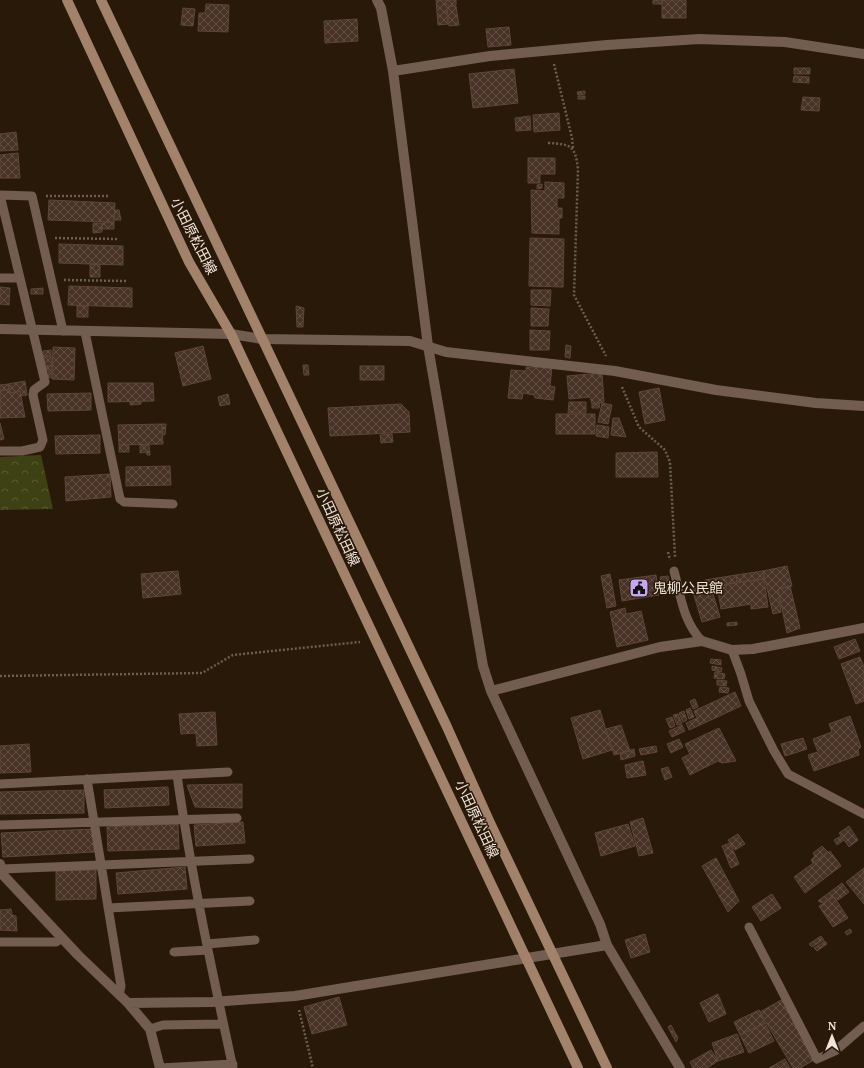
<svg xmlns="http://www.w3.org/2000/svg" width="864" height="1068" font-family="'Noto Serif','Noto Sans JP',serif">
<style>
.park{fill:url(#park-crowns)}
.building{fill:url(#building-cross-hatch);stroke:#5d4639}
.lines{fill:none;stroke-linecap:round;stroke-linejoin:round}
.path{stroke:#6c5e50;stroke-width:2.5;stroke-dasharray:2 2;stroke-linecap:butt}
.lane{stroke:#725d50;stroke-width:9}
.street{stroke:#725d50;stroke-width:10}
.secondary{stroke:#a3826c;stroke-width:10}
.labels{text-anchor:middle;stroke-width:3;stroke-linejoin:round;paint-order:stroke}
.street-label{font-size:14px;fill:#f0e4da;stroke:#291909}
.poi-label{font-size:14px;fill:#f0e4da;stroke:#291909;text-anchor:start}
</style>
<defs>
<pattern id="park-crowns" width="20" height="18" patternUnits="userSpaceOnUse"><rect width="20" height="18" fill="#3d4113"/><path d="M2 6a3 3 0 1 1 6 0M12 15a3 3 0 1 1 6 0" fill="none" stroke="#595c35"/></pattern>
<pattern id="building-cross-hatch" width="8" height="8" patternUnits="userSpaceOnUse"><rect width="8" height="8" fill="#473225"/><path d="M0 0l8 8M0 8l8-8" fill="none" stroke="#625044"/></pattern>
</defs>
<rect width="100%" height="100%" fill="#291909"/>
<!-- park -->
<path class="park" d="M41,455L53,509L0,510V457Z"/>
<!-- building -->
<path class="building" d="M436,0H445L448,24L438,25Z
M446,0H456V5L446,6Z
M653,0H662V4H653Z
M662,0H686V18H662Z
M206,4L229,5L228,32L198,31L199,13H205Z
M456,6L459,25L449,26L447,7Z
M183,8L195,9L193,26L181,25Z
M357,19L358,41L325,43L324,21Z
M509,27L511,45L488,47L486,29Z
M794,68H810V74H794Z
M514,69L518,103L473,108L469,74Z
M794,76L809,77V83L793,82Z
M585,91V94L578,95L577,92Z
M578,96H585V99H578Z
M803,97L820,98L819,111L801,110Z
M559,113L560,130L534,132L533,115Z
M530,116L531,130L516,131L515,118Z
M16,132L18,150L0,151V134Z
M18,153L20,178H0V155Z
M528,158H555V174H540V183H528Z
M545,182L564,183V198H557V208H562V218H559V234L532,233L531,190L545,191Z
M542,184V188L537,189V185Z
M49,200L115,203L114,222L48,220Z
M115,210H119L121,220H114Z
M114,222V229H102V223Z
M93,223H102V232L93,233Z
M530,238L564,239L563,287L529,286Z
M59,244L123,246V265L59,263Z
M90,264H100V277H90Z
M69,286L132,288V307L68,305Z
M0,287L10,288L9,305L0,304Z
M43,288V294H31V289Z
M531,290H551L550,306L531,305Z
M77,306H88V317H77Z
M296,306L304,308L303,327H297Z
M531,308L549,309L548,326H531Z
M530,330L550,331L549,350H530Z
M566,345L571,346L570,358L565,357Z
M203,346L211,379L183,386L175,353Z
M53,347L75,348L74,380L52,379Z
M51,350V356H43V351Z
M44,356L52,357V366H44Z
M303,365H308L309,375H304Z
M533,365L552,367L550,386L555,387L553,400L535,398L534,395L523,393L522,399L508,398L511,370L526,371V367L533,368Z
M46,366H52V371H46Z
M360,366H384V380H360Z
M48,372H52L53,377L48,378Z
M602,373L604,402L592,404L590,397L569,399L567,376Z
M25,381L27,395L21,396L20,391L10,393L8,384Z
M108,383H153L154,401L108,402Z
M8,384L9,389L0,391V385Z
M659,388L665,420L645,424L639,392Z
M10,389V393L20,391L25,417L0,418V391Z
M91,393V410L48,411L47,394Z
M228,394L230,404L220,406L218,397Z
M141,401V404L130,405V402Z
M569,402H586V413H568Z
M600,403L599,408H592V404Z
M602,403L612,405L608,424L598,422Z
M401,404L409,412L410,432L330,436L328,408Z
M556,414H595V434H556Z
M613,418H619L626,437L611,435Z
M0,423L4,439L0,440Z
M162,424L163,444L119,445L118,425Z
M162,424H166L165,435L162,434Z
M597,425L609,427L608,438L596,436Z
M392,434L393,442L381,443L380,435Z
M100,435V453L56,454L55,436Z
M119,445H129V452H119Z
M140,445H149L150,455H147L146,452L140,453Z
M657,452L658,477H616V453Z
M170,466L171,485L126,486V467Z
M110,474L111,497L66,501L65,477Z
M787,566L792,586L778,589L781,612L773,614L763,571Z
M178,571L181,594L143,598L141,574Z
M763,571L764,579L737,582L736,575Z
M610,574L616,606L607,608L601,576Z
M656,575L659,595L622,601L619,580Z
M736,575L737,582L717,586L713,584L706,585L705,580Z
M668,576L671,588L663,590L660,577Z
M764,579L768,607L751,609V604L721,609L717,586Z
M710,584L720,617L702,622L692,589Z
M790,586L800,628L787,633L778,589Z
M625,608L626,614L641,611L648,640L617,647L610,612Z
M737,622V625L727,626V623Z
M855,639L860,651L839,659L834,647Z
M860,657L864,667V701L856,704L841,664Z
M711,659L721,660V665L710,663Z
M712,666L722,668L721,672L712,670Z
M715,672L725,674L724,679L714,678Z
M717,680L727,681L726,686L717,685Z
M720,687L729,688L728,693L719,692Z
M735,692L741,706L700,725L694,711Z
M695,699L698,707L693,709L690,701Z
M690,708L694,717L689,719L686,710Z
M600,710L612,750L583,759L571,718Z
M684,711L687,720L683,722L679,713Z
M215,712L217,745L197,746L196,733L181,734L179,714Z
M678,714L682,724L677,725L673,715Z
M850,716L861,747L858,750L859,755L814,771L808,755L818,752L813,739L832,732L829,724Z
M672,717L675,726L670,728L666,719Z
M697,718L700,725L689,730L686,723Z
M621,725L630,751L614,755L606,729Z
M682,725L685,731L672,737L669,731Z
M719,728L736,761L722,763L718,761L690,775L682,758L690,754L685,744Z
M803,738L807,749L785,756L781,744Z
M679,739L683,747L671,753L667,744Z
M29,744L31,772L0,773V746Z
M656,746L657,752L641,755L639,749Z
M634,749L635,756L621,760L620,753Z
M643,761L646,775L627,778L625,765Z
M668,767L672,777L665,780L661,769Z
M242,784V808L195,807L187,785Z
M168,787L169,805L105,808L104,790Z
M84,790V813L0,814V792Z
M643,818L653,853L639,856L630,822Z
M243,822L245,843L196,846L194,825Z
M178,824L179,849L108,851L107,827Z
M628,824L635,846L601,856L595,833Z
M849,826L858,840L849,847L839,833Z
M93,829L94,852L3,857L1,833Z
M738,834L745,844L735,850L728,840Z
M841,836L844,840L837,845L834,840Z
M730,843L739,864L731,868L722,846Z
M822,846L828,852L813,863L811,860L815,856L813,853Z
M830,851L841,866L805,893L794,877Z
M716,858L739,901L728,912L702,866Z
M185,867L187,889L118,894L116,873Z
M864,868V904L846,882Z
M96,870V899L56,900V871Z
M842,883L849,892L838,900L834,897L822,903L818,901Z
M772,894L781,908L761,921L752,907Z
M834,897L848,918L833,927L819,906Z
M11,909L12,915L16,916L17,931L0,930V910Z
M850,929L852,932L847,935L845,932Z
M645,934L650,952L631,958L625,940Z
M821,936L824,940L812,947L809,944Z
M825,941L827,944L817,951L814,948Z
M718,994L726,1014L709,1022L700,1003Z
M339,997L347,1025L312,1034L304,1007Z
M783,999L814,1060L800,1068H793L760,1012Z
M759,1010L765,1023L740,1035L734,1022Z
M765,1023L774,1041L749,1053L740,1035Z
M671,1025L678,1038L676,1042L668,1027Z
M737,1034L744,1052L718,1061L712,1043Z
M711,1050L718,1061L707,1068H693L690,1062Z
M785,1059L790,1068H769Z"/>
<g class="lines">
<!-- path -->
<path class="path" d="M554,64L572,138L573,148
M548,143C572,144 575,146 578,169L574,295L606,356
M46,196H109
M55,238L117,239
M64,280L127,281
M622,387L639,427L665,450L670,462L675,557
M668,552L670,560
M0,676L202,673L233,655L360,642
M299,1010L313,1068"/>
<!-- lane -->
<path class="lane" d="M0,195L32,196L63,331
M0,278H20
M85,332L120,499L124,502L173,504
M0,451H22L40,447L43,440L33,395L34,390L45,382L0,195
M674,571C681,597 683,621 702,641
M732,650L741,674L749,701L774,751L788,774L864,814
M177,775C191,873 212,971 233,1068
M87,779L121,986L119,995
M0,784L228,772
M0,825L237,818
M2,869L250,859
M108,908L250,901
M749,927L817,1059L835,1051L864,1026
M0,942H56L62,938
M207,944L255,940
M174,952L208,950
M150,1029L163,1025L223,1024
M160,1068L233,1064"/>
<!-- street -->
<path class="street" d="M377,0L381,8L393,71L428,346L483,666L491,691L600,924L607,945L680,1068
M393,71L490,56L607,45L699,39L785,42L864,54
M0,329L231,334L262,339L410,341L446,352L615,371L716,390L816,403L864,406
M491,691L660,647L702,641L732,650L753,649L864,628
M0,864L3,875L78,955L128,1003L150,1029L160,1068
M128,1003L212,1002L295,996L607,945"/>
<!-- secondary -->
<path class="secondary" d="M67,0L189,262L231,334L578,1068
M101,0L447,727L491,825L607,1068"/>
</g>
<!-- icons -->
<defs>
<symbol id="civic-square" viewBox="-11 -11 22 22"><rect x="-9" y="-9" width="18" height="18" rx="4" fill="#c4a7f1" stroke="#291909"/><path d="M-.6-6.5H3V-4.5H.6V-3L4-1V1h2V6H-6V1h2V-1L-.6-3ZM-1.2 2.5V6h2.4V2.5Z" fill="#111"/></symbol>
</defs>
<g fill-rule="evenodd">
<use href="#civic-square" x="628" y="577" width="22" height="22"/>
</g>
<g class="labels">
<!-- street labels -->
<g class="street-label">
<text transform="translate(194 236) rotate(63)" y="5">小田原松田線</text>
<text transform="translate(338 527) rotate(65)" y="5">小田原松田線</text>
<text transform="translate(477 819) rotate(65)" y="5">小田原松田線</text>
</g>
<!-- poi labels -->
<g class="poi-label">
<text x="653" y="593">鬼柳公民館</text>
</g>
</g>
<!-- north arrow -->
<g transform="translate(832 1036)" stroke="#291909" stroke-width="3" paint-order="stroke">
<path d="M0-3L7 15L0 10L-7 15Z" fill="#f0e4da"/>
<text y="-6" font-size="11" font-weight="bold" text-anchor="middle" fill="#f0e4da">N</text>
</g>
</svg>
